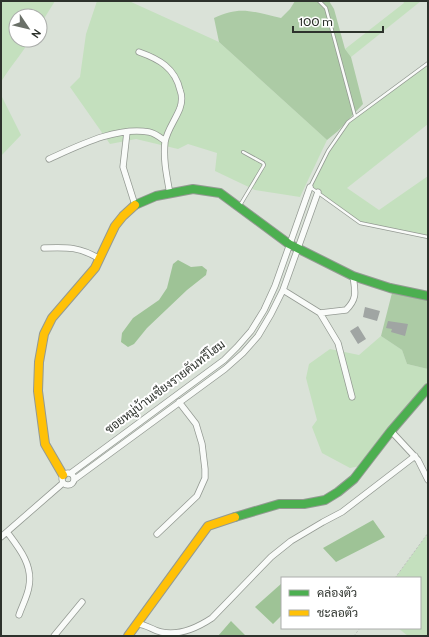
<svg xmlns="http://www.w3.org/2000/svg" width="429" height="637" font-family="Cabin,Sarabun,sans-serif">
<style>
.green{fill:#c4e0be}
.forest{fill:#accba5}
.water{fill:#9ec396}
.building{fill:#a0a5a3}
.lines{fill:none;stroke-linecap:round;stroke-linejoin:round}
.lane-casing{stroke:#949a93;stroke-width:4}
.street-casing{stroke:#949a93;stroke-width:7}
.fast-casing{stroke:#949a93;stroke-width:10}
.slow-casing{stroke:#949a93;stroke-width:10}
.path{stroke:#bec2be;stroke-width:1;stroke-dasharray:2 2;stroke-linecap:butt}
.lane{stroke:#f9fbf9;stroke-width:2.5}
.street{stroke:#f9fbf9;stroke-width:5.5}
.fast{stroke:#4caf50;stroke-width:8}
.slow{stroke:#ffc107;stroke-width:8}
.labels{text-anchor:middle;stroke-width:4;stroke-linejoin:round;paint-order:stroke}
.street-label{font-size:12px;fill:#2d322c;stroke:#fff}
</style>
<rect width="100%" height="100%" fill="#dae2d8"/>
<!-- green -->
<path class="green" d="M1,1H55L40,25V16H16V40H30C21,55 10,67 1,82Z
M97,1H129L219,42L327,140L300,197L255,190L215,171L217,153L188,144L178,149L136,139L110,144L70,87L80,77L86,34Z
M403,1H421L351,57L345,49L404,3Z
M428,63V124L347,188L379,210L428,176V237L360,223L310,187L328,151L348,122Z
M1,95L21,135L1,156Z
M381,336L402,350L407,364L428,369V388L365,465L350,468L322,453L312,427L317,420L306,378L309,364L330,349L359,355Z
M428,533V636H408L398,628H420V578H395Z"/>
<!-- forest -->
<path class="forest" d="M295,1H329L334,9L345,49L351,57L363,104L338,131L327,140L219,42L214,18C240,5 254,12 281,18L290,9Z
M393,289L428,296V369L407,364L402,350L381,336Z"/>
<!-- water -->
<path class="water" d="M178,260L191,267L202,266L207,270L206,275L187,290L147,328L134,344L128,347L121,342L122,333L133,318L159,300L167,288L173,264Z
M373,520L385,537L336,562L323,548Z
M282,583V615L273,624L255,607Z
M231,621L246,636H218Z"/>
<!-- building -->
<path class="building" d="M365,307L380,311L377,321L363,317Z
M388,321L408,324L405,336L391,332L392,329L386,328Z
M358,326L366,339L358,344L350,331Z"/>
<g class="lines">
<defs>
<path id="lane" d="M319,1L326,8L355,116
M428,63L348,122L328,151L310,187L360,223L428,237
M239,207L264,165L263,163L243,152"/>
<path id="street" d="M139,52C159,59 175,68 180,90C182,95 182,102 180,108C176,119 167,130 165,142C163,160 167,177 170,194
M127,132L123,167L135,205
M49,159C78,146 117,126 149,132C155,133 161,138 165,141
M44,248C68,247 80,247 100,259
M283,290L320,313L346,310C358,298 355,291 353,276
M320,313L338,343L352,397
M391,431L418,460L428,480
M62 479a6 6 0 1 1 12 0a6 6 0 1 1-12 0Z
M71,473L224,360L237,347L251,331L264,310L275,286L310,187
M75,479L225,369L243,353L258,336L271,314L283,290L318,192
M7,532C19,548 33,565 29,586C28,595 22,606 19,615
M157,534L197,496L205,478V469L202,444L196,424L179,402
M1,537L63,483
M137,624C146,624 152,630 161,632C179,636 197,628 212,618L271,557L291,541L323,522L342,512L415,456
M54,636L82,602"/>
<path id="fast" d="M135,205L156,196L193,189L220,193L289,244L353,276L390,288L428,296
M235,517L279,504H304L325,500L338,492L354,479L391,431L428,388"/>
<path id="slow" d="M63,475L45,444L38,391L39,362L44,334L52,318L95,268L115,226L123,216L135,205
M128,636L208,526L235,517"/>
</defs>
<!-- lane casing -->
<use href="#lane" class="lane-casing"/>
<!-- street casing -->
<use href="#street" class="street-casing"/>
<!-- fast casing -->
<use href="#fast" class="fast-casing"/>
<!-- slow casing -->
<use href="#slow" class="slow-casing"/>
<!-- path -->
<path class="path" d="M395,578L428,533
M354,636L360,628"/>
<!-- lane -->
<use href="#lane" class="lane"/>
<!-- street -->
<use href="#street" class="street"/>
<!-- fast -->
<use href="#fast" class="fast"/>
<!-- slow -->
<use href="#slow" class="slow"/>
</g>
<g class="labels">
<!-- street labels -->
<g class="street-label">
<text transform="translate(165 387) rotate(-37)" y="4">ซอยหมู่บ้านเชียงรายคันทรีโฮม</text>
</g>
</g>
<!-- border -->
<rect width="429" height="637" fill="none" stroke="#2d322c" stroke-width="4"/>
<!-- legend -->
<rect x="281" y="577" width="140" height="52" fill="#ffffff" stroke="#abadab"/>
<rect x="289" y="590" width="20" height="6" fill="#4caf50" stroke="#abadab"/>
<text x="317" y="597" font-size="12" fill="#2d322c">คล่องตัว</text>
<rect x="289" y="610" width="20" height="6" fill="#ffc107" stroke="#abadab"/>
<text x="317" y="617" font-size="12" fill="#2d322c">ชะลอตัว</text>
<!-- north arrow -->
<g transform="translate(28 28) rotate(125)"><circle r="19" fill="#ffffff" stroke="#abadab"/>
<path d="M0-3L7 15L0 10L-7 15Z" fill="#6a7068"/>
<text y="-6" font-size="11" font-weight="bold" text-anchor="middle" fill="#2d322c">N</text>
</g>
<!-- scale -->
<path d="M293 26v6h90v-6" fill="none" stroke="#2d322c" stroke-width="2"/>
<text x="299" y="26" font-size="12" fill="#2d322c" stroke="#ffffff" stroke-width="3" paint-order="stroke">100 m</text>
</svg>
